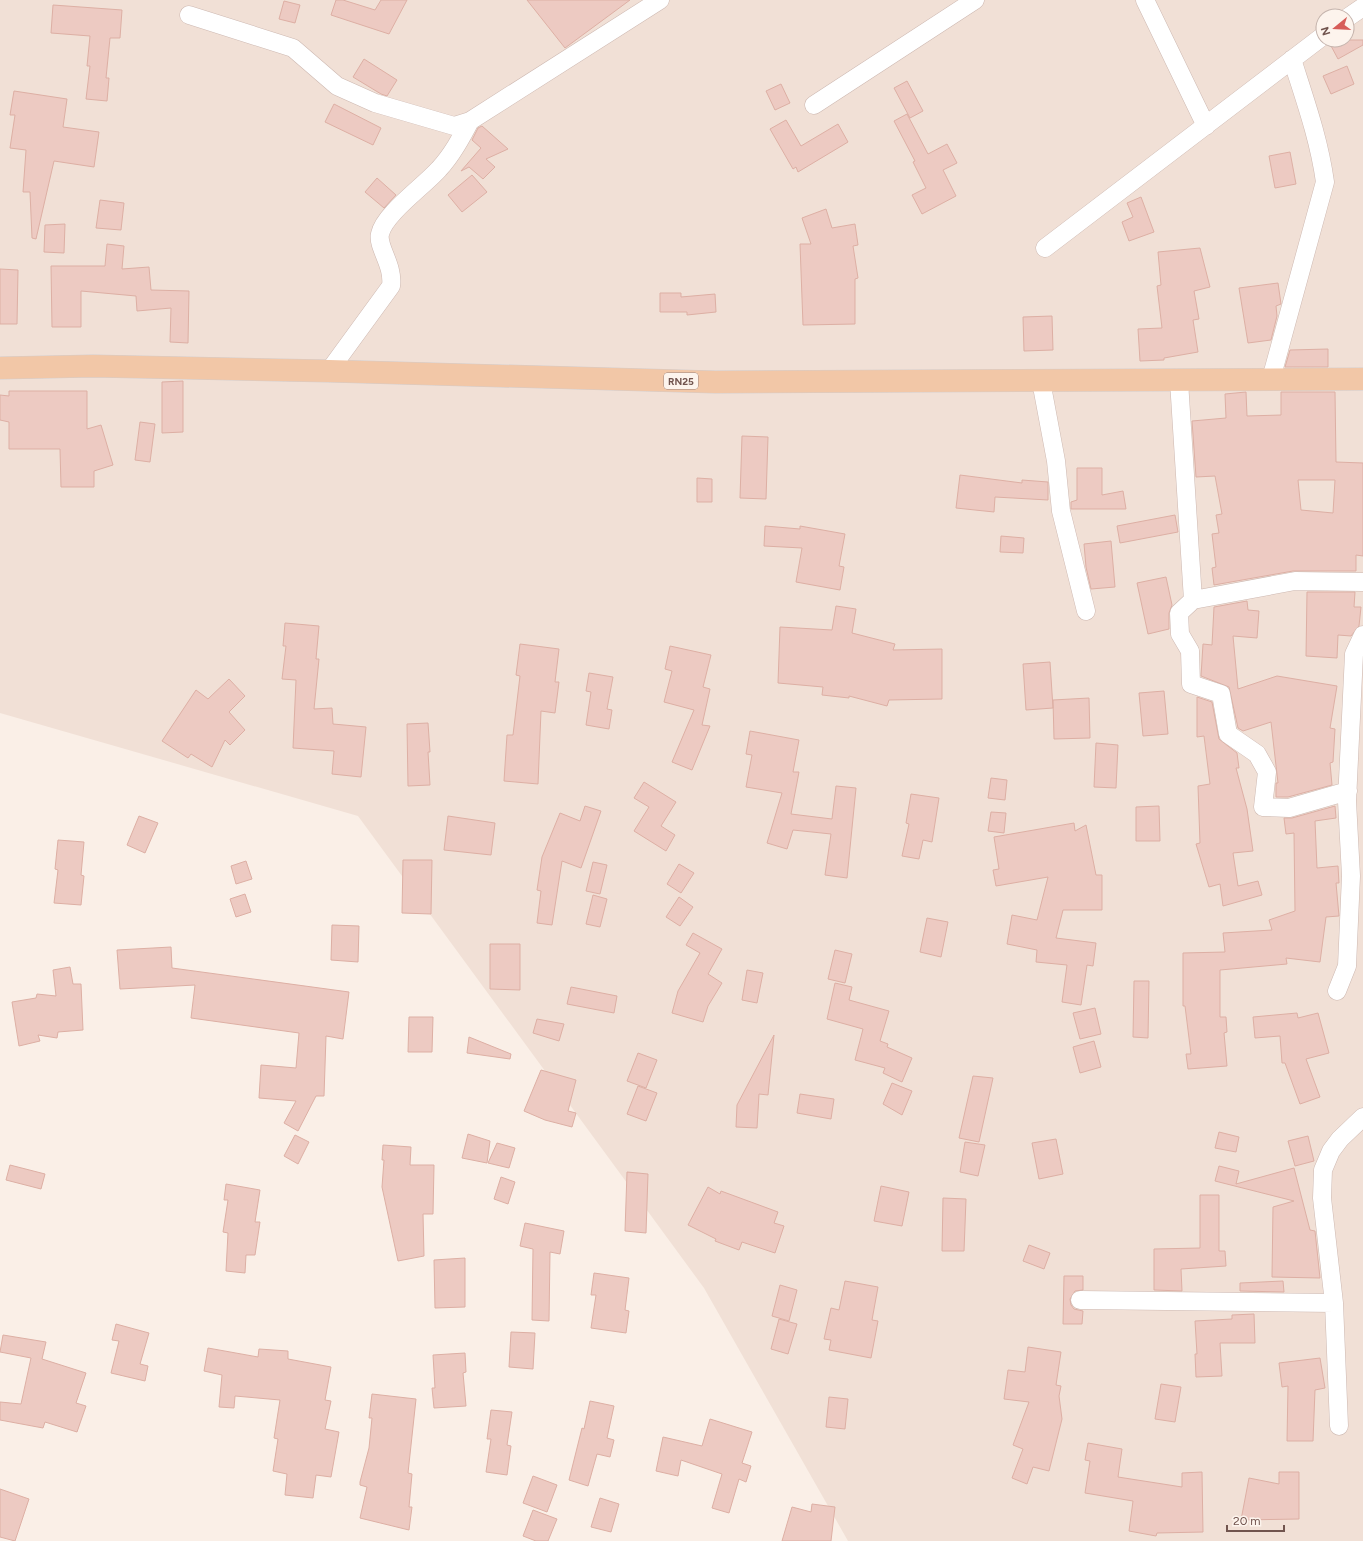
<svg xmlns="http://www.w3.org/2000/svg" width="1363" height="1541" font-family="Figtree,sans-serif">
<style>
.residential{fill:#f1e0d6;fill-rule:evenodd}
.building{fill:#edcac2;stroke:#ddafa4;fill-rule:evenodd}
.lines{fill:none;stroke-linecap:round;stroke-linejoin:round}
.street-casing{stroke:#cdb8b1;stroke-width:19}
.primary-casing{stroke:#d4ccca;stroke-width:23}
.street{stroke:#fff;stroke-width:18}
.primary{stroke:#f2c7a7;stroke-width:22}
.labels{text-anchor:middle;stroke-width:3;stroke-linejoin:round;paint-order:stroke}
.shield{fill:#fdf4ed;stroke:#9b847e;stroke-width:1}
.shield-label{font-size:10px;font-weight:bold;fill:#71544e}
</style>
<rect width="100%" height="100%" fill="#faefe7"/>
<!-- residential -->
<path class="residential" d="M0,0H1363V1541H848L704,1288L358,816L0,713ZM1323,16H1347V40H1323Z"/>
<!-- building -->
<path class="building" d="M336,0H343L375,10L381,0H407L389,34L331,15Z
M527,0H630L565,48Z
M284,1L300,5L295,23L279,19Z
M53,5L122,10L120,38H110L106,78H109L107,101L86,99L90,66H87L90,36L51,33Z
M1333,40H1363V45L1338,59L1330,44Z
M364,59L397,80L387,96L381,94L353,77Z
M1347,66L1354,84L1331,94L1323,76Z
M907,81L923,111L910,118L894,88Z
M781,84L790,103L775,110L766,91Z
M14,91L67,99L63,127L99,132L94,167L54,161L36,239L32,238L30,192H23L26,150L10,148L15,115H10Z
M334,104L381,128L373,145L325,122Z
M907,114L928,154L947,144L957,163L943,170L956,196L922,214L912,195L926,188L913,162L915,161L894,121Z
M786,120L801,146L838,124L848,142L798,172L796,167L793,169L770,129Z
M482,126L508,149L486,159L495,167L483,179L469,167L461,171L481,148L472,140L478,128Z
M1290,152L1296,184L1275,188L1269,156Z
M472,175L487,192L462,212L448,195Z
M377,178L396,195L384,208L365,192Z
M1141,197L1154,232L1129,241L1122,222L1133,217L1127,203Z
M100,200L124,203L121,230L96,228Z
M826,209L832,228L855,224L858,245L853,246L858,278L855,279V324L803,325L800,244H811L802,218Z
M65,224L64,253L44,252L45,225Z
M107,244L124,246L122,269L149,267L151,290L189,291L188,343L170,342L171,308L137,311L136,296L81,291V327H52L51,266H105Z
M1200,248L1210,287L1194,291L1199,319L1193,320L1198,352L1164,358V360L1140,361L1138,329L1162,328L1157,286L1161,285L1158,252Z
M0,269L18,270L17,324H0Z
M1278,283L1281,304L1276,306L1277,316L1271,340L1248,343L1239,288Z
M660,293H681V297L715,294L716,312L687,315V312H660Z
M1052,316L1053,350L1024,351L1023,317Z
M1328,349V367H1285L1290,350Z
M183,381V432L162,433V382Z
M9,391H87V429L101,425L113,465L94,471V487H61L60,449H9V422L0,420V395L9,396Z
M1246,392L1247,416L1281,415V392H1335L1336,462L1363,463V556L1356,555V571H1293L1214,585L1212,568L1216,567L1212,534L1219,533L1216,515L1222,514L1215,476L1196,477L1192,421L1226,418L1225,394ZM1298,480H1335L1333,513L1301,510Z
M140,422L155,424L150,462L135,460Z
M742,436L768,437L766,499L740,498Z
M1077,468H1102V495L1123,491L1126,509H1071V502L1077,500Z
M960,475L1022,483V480L1048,482V500L995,497L994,512L956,508Z
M697,478L712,479V502H697Z
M1175,515L1178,532L1120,543L1117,526Z
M765,526L800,529V526L845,534L839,566L844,567L840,590L796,582L802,548L764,546Z
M1001,536L1024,538L1023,553L1000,552Z
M1111,541L1115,587L1091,589L1086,567L1084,544Z
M1166,577L1172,605L1169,613V629L1148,634L1137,583Z
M1307,592H1355L1354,607H1361L1359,626L1351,636L1338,635L1337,658L1306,656Z
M1247,601L1248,610L1259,611L1257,638L1233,636L1238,689L1277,676L1337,686L1330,728L1335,729L1333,762L1330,763L1332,785L1288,797H1276V783H1278L1271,722L1243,731L1238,728L1229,687L1201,676L1203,644L1212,645L1214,607Z
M836,606L856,609L852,633L895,644L893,650L942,649V699L889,700L887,706L849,696V698L822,695L823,687L778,683L780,627L832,630Z
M285,623L319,626L316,659H319L314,709L332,708L333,724L366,727L361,777L332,774L334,751L293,748L296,680L282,679L286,646H283Z
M520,644L559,649L555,682H559L555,713L541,711L538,784L504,781L507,735H513L520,676L516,675Z
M670,646L711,655L703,687L710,689L702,725L710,726L692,770L672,762L694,710L664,702L672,671L665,669Z
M1050,662L1053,708L1026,710L1023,664Z
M589,673L613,677L607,709L612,710L609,729L586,725L591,692L586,691Z
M229,679L245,696L229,712L245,730L230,745L225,740L212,767L191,754L188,758L162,741L196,690L208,699Z
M1164,691L1168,734L1143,736L1139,693Z
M1197,697L1212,702L1219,739L1237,753L1239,768H1236L1247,809L1253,851L1233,853L1238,886L1258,881L1262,895L1223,906L1220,884L1209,887L1196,844L1200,843L1198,786L1210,784L1204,736L1197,737Z
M1089,698L1090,738L1054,739L1053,700Z
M428,723L430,752H428L430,785L408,786L407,724Z
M750,731L799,740L793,772H799L791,814L832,819L836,786L856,788L847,878L825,875L831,834L793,830L787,849L767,843L782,793L746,787L752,755L746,754Z
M1096,743L1118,745L1116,788L1094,787Z
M991,778L1007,780L1005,800L988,798Z
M644,782L676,802L661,826L675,835L666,851L634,831L649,807L634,798Z
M911,794L939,798L932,842L923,840L919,859L902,856L909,824L906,823Z
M585,806L601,811L581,868L562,861L552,925L537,923L541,891L537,890L542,857L560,813L580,821Z
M1159,806L1160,841H1136V807Z
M1335,806L1336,818L1315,821L1317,868L1338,866L1339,883H1336L1339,916L1326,917L1320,962L1286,958L1287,964L1220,970V1017H1226L1227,1032L1224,1033L1227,1066L1188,1069L1186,1054H1191L1185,1006H1183V953L1225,952L1223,933L1272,930L1269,920L1295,911L1294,833L1286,834L1284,818H1292Z
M991,812L1006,813L1004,833L988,831Z
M139,816L158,823L145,853L127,845Z
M448,816L495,823L491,855L444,850Z
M1074,823L1075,831L1086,825L1096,875H1102V910H1063L1056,938L1096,943L1093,966L1087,965L1081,1005L1062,1002L1067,965L1036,962L1037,950L1007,944L1012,915L1037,920L1048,877L996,886L993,870L999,869L994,837Z
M58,840L84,842L81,875L84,876L81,905L54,903L58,870L55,869Z
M403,860H432L431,914L402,913Z
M246,861L252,879L236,884L231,866Z
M593,862L607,865L600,894L586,891Z
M679,864L694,873L681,893L667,884Z
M245,894L251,912L236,917L230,899Z
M593,895L607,899L600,927L586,924Z
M679,897L693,907L680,926L666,917Z
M927,918L948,922L941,957L920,952Z
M332,925L359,926L358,962L331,960Z
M693,933L722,949L708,974L722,983L708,1006L703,1022L672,1013L678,991L700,953L686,945Z
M490,944H520V990L490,989Z
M171,947L172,968L349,992L343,1039L326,1036L324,1096H316L298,1131L284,1123L296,1101L259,1098L261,1065L296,1068L299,1033L191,1018L195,985L120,989L117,950Z
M835,950L852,954L845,983L828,979Z
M70,967L73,984H81L83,1030L58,1032L57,1038L38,1035L40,1041L19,1046L12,1002L36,998L37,994L56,996L53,970Z
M747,970L763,973L757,1003L742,1000Z
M1134,981H1149L1148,1038L1133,1037Z
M835,983L852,987L849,1000L889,1011L880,1041L888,1044L887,1047L912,1058L902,1082L883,1073L885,1068L855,1060L863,1029L827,1019Z
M571,987L617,996L614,1013L567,1004Z
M1095,1008L1101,1034L1080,1039L1073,1013Z
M1297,1013L1298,1018L1318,1013L1329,1053L1306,1059L1320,1097L1300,1104L1285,1063H1282L1280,1036L1255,1038L1253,1017Z
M409,1017H433L432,1052H408Z
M537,1019L564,1024L559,1041L533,1033Z
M774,1035L768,1095L759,1094L757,1128L736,1127L737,1105Z
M469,1037L511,1054L510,1059L467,1053Z
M1094,1041L1101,1067L1080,1073L1073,1047Z
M638,1053L657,1060L646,1088L627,1081Z
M541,1070L576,1080L568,1111L576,1113L572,1127L545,1120L524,1111Z
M973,1076L993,1078L979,1142L959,1138Z
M892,1083L912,1091L902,1115L883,1104Z
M638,1086L657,1093L646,1121L627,1114Z
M800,1094L834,1099L831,1119L797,1113Z
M1219,1132L1239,1137L1236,1152L1215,1148Z
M468,1134L490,1141L487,1163L462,1158Z
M295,1135L309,1142L298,1164L284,1156Z
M1308,1136L1314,1161L1295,1166L1288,1141Z
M1056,1139L1063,1174L1039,1179L1032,1143Z
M965,1142L985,1145L978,1176L960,1172Z
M497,1143L515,1148L509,1168L488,1163Z
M383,1145L411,1147L410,1165H434L433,1214H423L424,1256L398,1261L382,1187L384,1160H382Z
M10,1165L45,1174L41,1189L6,1180Z
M1219,1166L1239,1171L1236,1184L1294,1168L1310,1230L1315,1231L1320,1278L1272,1277L1273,1207L1294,1201L1215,1181Z
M627,1172L648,1174L646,1233L625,1231Z
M501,1177L515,1182L508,1204L494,1199Z
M226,1184L260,1190L255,1222H260L255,1255H246L245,1273L226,1271L228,1233L223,1232L228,1200H224Z
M881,1186L909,1192L902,1226L874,1221Z
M708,1187L720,1194L721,1191L778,1212L774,1223L784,1226L775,1253L742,1242L739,1250L715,1241L716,1239L688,1225Z
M1200,1195H1219V1251H1225L1226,1266L1181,1269L1182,1291L1154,1290V1249L1200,1248Z
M943,1198L966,1199L964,1251H942Z
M525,1223L564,1231L560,1254L550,1252L549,1321L532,1320L533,1249L520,1246Z
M1029,1245L1050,1253L1044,1269L1023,1261Z
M465,1258V1307L435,1308L434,1260Z
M594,1273L629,1278L625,1310L629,1311L626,1333L591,1328L596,1295H591Z
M1064,1276H1083V1290L1075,1291L1070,1299L1071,1305L1074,1309L1083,1311L1082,1324H1063Z
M845,1281L878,1287L872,1320L878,1321L871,1358L829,1350L831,1340L824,1339L831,1308L839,1310Z
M1283,1281L1284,1292L1240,1291V1283Z
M780,1285L797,1290L789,1321L772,1316Z
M1254,1314L1255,1343H1220L1222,1376L1196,1377L1195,1354H1197L1195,1321L1232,1319V1315Z
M779,1319L797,1324L788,1354L771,1349Z
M116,1324L149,1333L140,1364L148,1366L145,1381L111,1373L119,1341L112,1340Z
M511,1332L535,1333L533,1369L509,1367Z
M3,1335L46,1342L42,1359L86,1373L76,1403L86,1406L77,1432L45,1422L43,1428L0,1420V1402L21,1404L31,1358L0,1352Z
M1028,1347L1061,1352L1056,1385L1061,1386L1059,1396L1062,1419L1049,1471L1033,1467L1027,1484L1012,1478L1023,1449L1013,1445L1029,1402L1004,1399L1008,1370L1025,1372Z
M208,1348L258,1357L259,1349L288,1351V1359L331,1367L325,1400L331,1401L325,1429L339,1432L331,1477L316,1475L313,1498L285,1495L287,1474L273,1471L278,1439L274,1438L280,1400L235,1396L234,1408L219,1407L222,1375L204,1371Z
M465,1353L466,1372L463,1373L466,1406L434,1408L432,1388H435L433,1355Z
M1320,1358L1325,1388L1315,1390L1313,1441H1287L1288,1386L1282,1387L1279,1363Z
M1161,1384L1181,1387L1175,1422L1155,1419Z
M372,1394L416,1399L408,1473L412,1474L409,1507H412L409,1530L360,1518L367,1487L360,1485V1482L369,1448L372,1418H369Z
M829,1397L848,1399L845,1429L826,1427Z
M590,1401L614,1406L607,1438L614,1440L610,1457L597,1454L588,1486L569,1480L582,1428L584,1429Z
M491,1410L512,1412L507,1445L511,1446L507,1475L486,1472L491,1439H487Z
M710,1419L752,1432L742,1463L751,1466L746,1482L739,1479L729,1513L712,1508L722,1474L681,1460L678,1476L656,1471L663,1437L702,1446Z
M1088,1443L1122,1449L1118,1477L1182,1487V1473L1202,1472L1203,1532L1157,1533L1156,1536L1129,1531L1133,1501L1085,1493L1090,1461L1085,1460Z
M1279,1472H1299V1519L1241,1520L1249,1478L1279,1484Z
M533,1476L557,1485L547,1512L523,1503Z
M0,1489L29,1499L15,1541L0,1537Z
M600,1498L619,1504L611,1532L591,1527Z
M812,1504L835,1507L831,1541H782L792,1507L811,1512Z
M533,1510L557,1519L548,1541H536L523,1536Z"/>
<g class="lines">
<defs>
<path id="street" d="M1145,0L1206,126
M189,15L293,48L337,86L375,103L454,126L470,121L660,0
M1347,18L1363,7
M814,105L975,0
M1045,248L1323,36
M329,371L391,286C394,265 377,247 380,234C384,214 424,186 439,169C452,155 461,138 470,121
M1271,379L1325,182C1319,139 1305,100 1292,59
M1041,381L1056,461L1061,511L1086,611
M1179,381L1193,600L1179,613L1180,634L1190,651L1191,684L1221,694L1228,734L1257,754L1267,772L1263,807L1289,808L1348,791
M1193,600L1295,581L1363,582
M1337,991L1347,966L1351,876L1347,801L1354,654L1363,635
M1080,1300L1334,1303
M1339,1426L1334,1303L1322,1198L1323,1170L1331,1151L1340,1139L1363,1117"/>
<path id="primary" d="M0,368L93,366L329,371L715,382L1363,379"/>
</defs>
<!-- street casing -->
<use href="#street" class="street-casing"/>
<!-- primary casing -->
<use href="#primary" class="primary-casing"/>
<!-- street -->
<use href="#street" class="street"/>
<!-- primary -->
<use href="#primary" class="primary"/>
</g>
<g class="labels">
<!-- shield labels -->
<rect class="shield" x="664" y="373" width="34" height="16" rx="3"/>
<g class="shield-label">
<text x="681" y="385">RN25</text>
</g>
</g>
<!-- north arrow -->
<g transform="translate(1335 28) rotate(252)"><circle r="19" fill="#fdf4ed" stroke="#c5b4ad"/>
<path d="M0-3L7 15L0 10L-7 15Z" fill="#d75d59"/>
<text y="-6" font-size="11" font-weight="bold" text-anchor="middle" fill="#71544e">N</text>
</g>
<!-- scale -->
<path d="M1227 1525v6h57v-6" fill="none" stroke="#71544e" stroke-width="2"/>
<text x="1233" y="1525" font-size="12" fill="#71544e" stroke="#fdf4ed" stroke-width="3" paint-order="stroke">20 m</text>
</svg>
